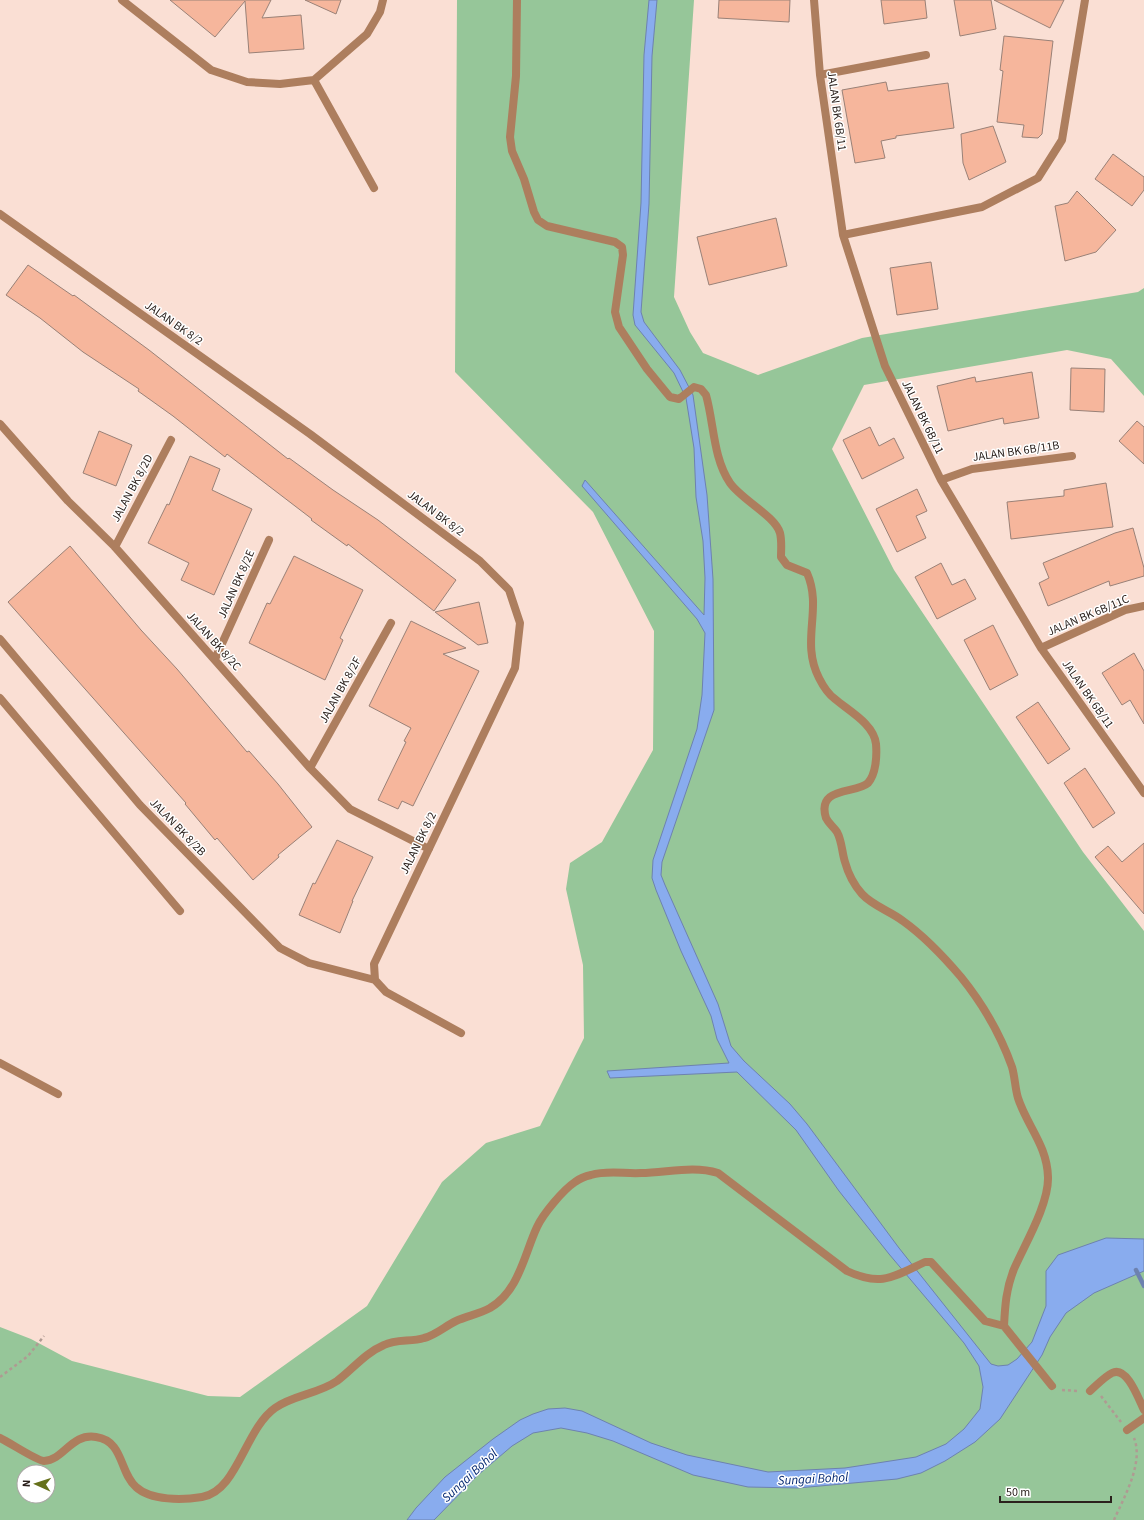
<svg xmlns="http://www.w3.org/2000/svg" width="1144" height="1520" font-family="'Source Sans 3',sans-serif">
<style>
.green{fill:#96c699;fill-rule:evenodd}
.water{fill:#89acee;stroke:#6d82af}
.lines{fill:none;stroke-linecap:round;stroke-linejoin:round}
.stream{stroke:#6d82af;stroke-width:4.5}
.building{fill:#f6b69c;stroke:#998177}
.path{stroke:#af9a92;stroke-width:2.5;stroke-dasharray:3 3;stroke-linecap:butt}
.service{stroke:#ad7e5e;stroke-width:8}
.minor{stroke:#ad7e5e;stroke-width:8}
.labels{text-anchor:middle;stroke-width:3;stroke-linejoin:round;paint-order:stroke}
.street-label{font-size:12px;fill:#2b211d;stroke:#fff}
.water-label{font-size:13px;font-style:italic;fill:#042872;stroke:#fff}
</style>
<rect width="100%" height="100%" fill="#fadfd4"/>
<!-- green -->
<path class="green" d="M457,0H694L674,297L690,332L703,353L758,375L862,338L1138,292L1144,288V396L1111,359L1067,350L864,385L832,449L894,570L1083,852L1144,931V1520H0V1327L31,1339L72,1361L208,1396L240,1397L367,1306L442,1182L486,1143L540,1126L584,1038L583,965L566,889L570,863L602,842L653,750L654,631L593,512L455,372ZM24,1472H48V1496H24Z"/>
<!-- water -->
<path class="water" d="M649,0H657L652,56L649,204L641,312L644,322L680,370L693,395L707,495L713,579L714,710L662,862L661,875L665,885L718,1004L731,1046L744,1061L790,1104L807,1124L899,1248L991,1364L998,1366L1008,1365L1017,1359L1032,1342L1046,1306V1271L1058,1255L1106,1238L1144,1239V1271L1094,1293L1066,1313L1050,1337L1042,1355L1000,1419L975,1442L945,1461L921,1473L897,1479L798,1488L748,1487L693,1475L613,1441L587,1433L561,1428L533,1433L512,1446L478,1475L434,1520H407L416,1508L445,1477L493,1439L520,1420L533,1414L548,1409L565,1408L582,1411L651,1443L687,1455L768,1472L845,1468L916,1457L946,1444L964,1429L980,1409L983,1387L979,1366L964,1343L889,1254L839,1191L796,1130L737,1072L610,1078L607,1071L729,1063L717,1039L711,1016L681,951L656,890L652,878L653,860L697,729L702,695L705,633L697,619L582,486L585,480L704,615L705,578L703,541L696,497L694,448L686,398L674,373L635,325L633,315L641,203L644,55Z"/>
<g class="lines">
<!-- stream -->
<path class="stream" d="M1136,1270L1144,1286"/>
</g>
<!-- building -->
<path class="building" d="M170,0H271L262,18L301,15L304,49L249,53L245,1L215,37Z
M305,0H341L336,14Z
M719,0H790L789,22L718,18Z
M881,0H925L927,18L884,24Z
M954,0H991L996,29L960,36Z
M994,0H1064L1050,28Z
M1004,36L1053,41L1042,134L1038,138L1022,137L1024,125L997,122L1003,71L1000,70Z
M886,82L888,91L948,83L954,128L896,136V138L881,141L885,158L855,163L842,90Z
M993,126L1006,162L969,180L963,163L961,134Z
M1113,154L1144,177V190L1132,206L1095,179Z
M1077,191L1116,230L1096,252L1065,261L1055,206L1068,203Z
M776,218L787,266L709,285L697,237Z
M931,262L938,309L897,315L890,268Z
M28,265L73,296L74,295L149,350L288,459L289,458L333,490L378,520L456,580L434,611L348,544L347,546L311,520L312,519L227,454L225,457L173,416L138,391L139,389L83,352L40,318L6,295Z
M1071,368L1105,369L1104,412L1070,410Z
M1032,372L1039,418L1004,424L1003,418L948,431L937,386L975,377L976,382Z
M1137,421L1144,427V464L1119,441Z
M870,427L879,446L894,438L904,458L862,479L843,440Z
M99,431L132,445L116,486L83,473Z
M190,456L220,469L212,490L252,509L214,595L181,580L189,563L148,543L167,504L169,505Z
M1106,483L1113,527L1011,539L1007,502L1064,496V490Z
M917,489L927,511L916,516L926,538L897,552L876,509Z
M1133,528L1144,568V576L1110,586L1109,581L1048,606L1039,583L1049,578L1043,563L1115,533Z
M70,546L141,630L177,669L247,752L249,751L278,784L312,827L278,855L279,857L253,880L217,838L215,840L185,804L186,803L8,602Z
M294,556L363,590L340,638L343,640L325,680L249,643L267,603L270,604Z
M941,563L952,585L965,579L976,599L937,619L915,577Z
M479,602L488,643L478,645L435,612Z
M411,621L466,648L443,654L479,671L413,806L402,801L398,809L378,800L406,742L404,741L411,728L369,706Z
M993,625L1018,675L990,690L964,640Z
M1134,653L1144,671V724L1130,700L1122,705L1102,673Z
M1038,702L1070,749L1048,764L1016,717Z
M1085,768L1115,813L1093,828L1064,783Z
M337,840L373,857L352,901H353L340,933L299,915L313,883L315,884Z
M1144,843V914L1095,857L1108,846L1122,862Z"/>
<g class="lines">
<!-- path -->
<path class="path" d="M0,1377L28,1356L44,1336
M1062,1390L1079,1391
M1101,1396L1121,1422
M1114,1520C1124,1497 1144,1463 1134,1438"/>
<!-- service -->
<path class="service" d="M517,0L516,76L510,137L512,151L524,179L534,212L538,220L547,226L615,242L622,247L623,255L615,312L619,327L647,369L665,391L670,397L679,399L694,387L701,389L706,395C714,423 713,458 730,483C742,500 775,516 780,533C782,541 781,549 781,557L787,565L807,573C823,609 800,641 819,678C823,686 828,694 835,699C849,711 874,724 876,744C877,756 876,774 868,783C856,794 816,786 826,818C829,824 833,826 837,832C842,841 842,853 845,862C848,873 854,885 862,894C873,906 890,911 903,921C924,936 944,957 961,977C982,1003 1001,1036 1012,1067C1015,1077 1015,1088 1018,1098C1027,1126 1047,1145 1048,1177C1049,1204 1025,1244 1014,1269C1006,1289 1005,1306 1004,1326
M0,698L180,911
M1090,1391C1097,1385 1104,1377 1112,1373C1127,1365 1139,1400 1144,1410
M1127,1430L1144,1418
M0,1438C9,1442 37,1461 44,1461C64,1460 71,1433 96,1437C124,1441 119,1472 136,1487C151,1501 183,1500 202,1497C237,1492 245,1429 275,1408C293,1395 318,1394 337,1381C353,1369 365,1353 384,1345C396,1339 411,1342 424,1338C436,1335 445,1326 456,1321C467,1316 479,1314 490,1308C519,1291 524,1255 537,1227C543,1214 563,1190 575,1182C579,1179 586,1176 591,1175C607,1170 625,1174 641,1173C666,1173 693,1165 718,1173L847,1271C881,1287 893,1277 925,1262H931L985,1321L1004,1326L1052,1386"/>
<!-- minor -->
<path class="minor" d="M122,0L211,70L247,82L280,84L314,80L367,34L380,12L383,0
M814,0L820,75L843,235L885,366L941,480L1041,648L1144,793
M820,75L926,55
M314,80L374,188
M0,214L310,434L480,561L509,590L520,623L515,668L374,964L375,980
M843,235L982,207L1038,178L1062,140L1085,0
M0,424L68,501L115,547L310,768L350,809L429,849
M941,480L972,469L1072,456
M115,547L171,440
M0,639L140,805L280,948L309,963L375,980
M1041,648L1125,610L1144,606
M215,659L269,540
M310,768L391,623
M375,980L386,992L461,1033
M0,1063L58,1094"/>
</g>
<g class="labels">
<!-- street labels -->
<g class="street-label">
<text transform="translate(837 111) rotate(82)" y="4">JALAN BK 6B/11</text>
<text transform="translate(174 323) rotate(35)" y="4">JALAN BK 8/2</text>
<text transform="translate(923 417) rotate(64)" y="4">JALAN BK 6B/11</text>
<text transform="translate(1016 451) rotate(-8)" y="4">JALAN BK 6B/11B</text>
<text transform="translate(132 488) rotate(-62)" y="4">JALAN BK 8/2D</text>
<text transform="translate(436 513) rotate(37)" y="4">JALAN BK 8/2</text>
<text transform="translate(236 584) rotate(-66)" y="4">JALAN BK 8/2E</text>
<text transform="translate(1088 615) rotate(-23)" y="4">JALAN BK 6B/11C</text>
<text transform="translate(214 641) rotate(48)" y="4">JALAN BK 8/2C</text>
<text transform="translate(340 690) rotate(-61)" y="4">JALAN BK 8/2F</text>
<text transform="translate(1088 694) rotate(55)" y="4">JALAN BK 6B/11</text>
<text transform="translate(178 827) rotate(46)" y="4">JALAN BK 8/2B</text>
<text transform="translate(418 843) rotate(-64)" y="4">JALAN BK 8/2</text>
</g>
<!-- water labels -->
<g class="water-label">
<text transform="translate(469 1475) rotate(-43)" y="5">Sungai Bohol</text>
<text transform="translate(813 1478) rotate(-3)" y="5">Sungai Bohol</text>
</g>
</g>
<!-- north arrow -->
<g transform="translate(36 1484) rotate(273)"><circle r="19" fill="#ffffff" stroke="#aaa6a5"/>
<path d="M0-3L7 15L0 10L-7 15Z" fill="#66711b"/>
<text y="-6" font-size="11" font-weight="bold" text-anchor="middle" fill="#2b211d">N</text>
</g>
<!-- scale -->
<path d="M1000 1496v6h111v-6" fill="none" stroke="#2b211d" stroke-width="2"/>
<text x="1006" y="1496" font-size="12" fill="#2b211d" stroke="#ffffff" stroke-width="3" paint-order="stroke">50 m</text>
</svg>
